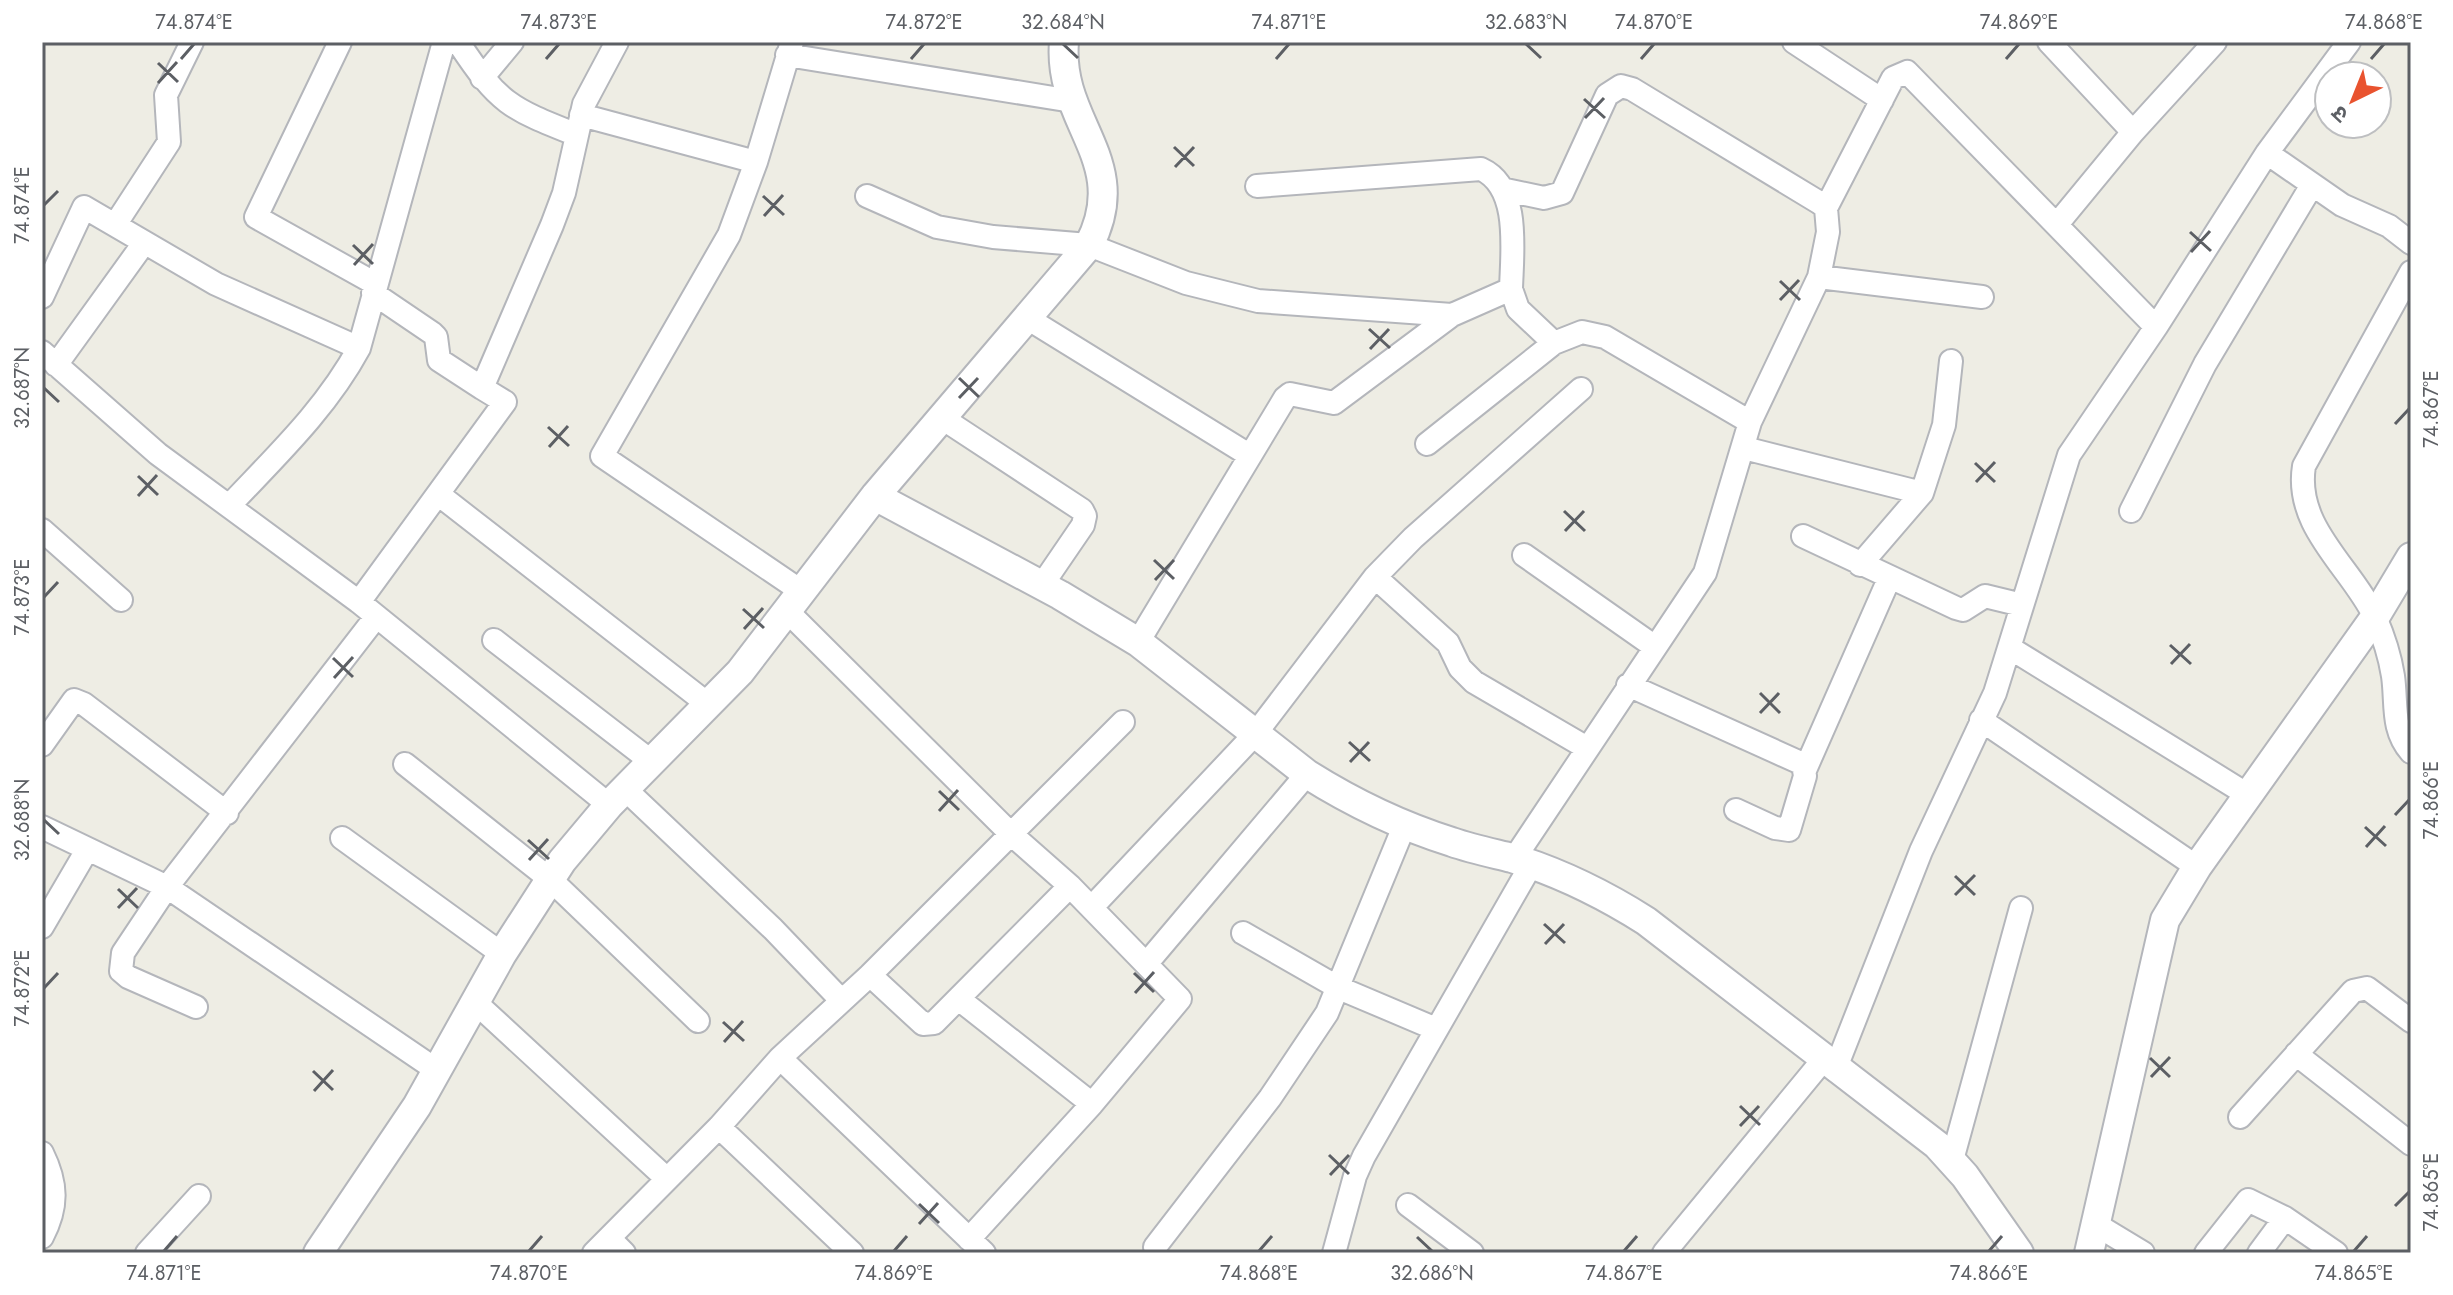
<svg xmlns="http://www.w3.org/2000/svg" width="2453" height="1295" font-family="Jost,'Noto Sans Devanagari',sans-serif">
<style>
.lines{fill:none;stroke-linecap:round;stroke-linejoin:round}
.minor-casing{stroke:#b4b6bb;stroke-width:26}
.tertiary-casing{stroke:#b4b6bb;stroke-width:32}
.minor{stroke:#fff;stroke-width:22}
.tertiary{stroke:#fff;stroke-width:28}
.ticks{fill:none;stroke:#5c5f64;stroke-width:3}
.neatline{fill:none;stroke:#5c5f64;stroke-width:3}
.ticks-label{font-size:20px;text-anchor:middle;fill:#5c5f64}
</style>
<rect width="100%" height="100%" fill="#eeede4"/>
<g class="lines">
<defs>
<path id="minor" d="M340,42L256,217L374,283
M458,42C499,104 509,108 577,135
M792,42L756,162L729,235L602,456L801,591
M1794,42L1882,100
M2049,42L2133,132
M787,55L1072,101
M482,78L512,42
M581,115L756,162
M2267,153L2342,205L2389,226L2411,243
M1506,190L1544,198L1562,193L1607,95L1621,86L1632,89L1820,203L1826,208L1828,232L1819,277L1750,422L1705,573L1514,859
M867,196L937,227L993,237L1089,245L1186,283L1258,301L1452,315
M1826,208L1893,78L1907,72L2156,327
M2058,223L2133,132L2215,42
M115,225L169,142L166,95L192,42
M2411,272L2304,466C2294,527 2351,567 2375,617C2383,635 2390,657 2393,676C2397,704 2391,729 2411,752
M1819,277L1982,297
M1511,289L1518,309L1554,343L1582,332L1605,337L1750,422
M373,293L432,333L436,337L439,360L482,388
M42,297L84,207L216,284L359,348
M1027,318L1249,455
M42,352L158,454L359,602L609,805
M56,365L144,243
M942,418L1082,510L1085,516L1083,525L1042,585
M1427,444L1554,343
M1744,448L1922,493
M438,494L709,705
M229,506C276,456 326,409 359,348L444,42
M2131,511L2205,364L2312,185
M42,530L121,600
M1803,536L1956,608L1963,610L1985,596L2022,605
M1524,555L1655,647
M1860,565L1922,493L1944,425L1951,361
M1375,577L1448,643L1460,668L1474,682L1587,748
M359,602L505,402L482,388L552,225L564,193L584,104L617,42
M788,612L1011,834L1070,886L1180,999L1092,1104L969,1239
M494,640L652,762
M1138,642L1285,398L1290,394L1334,403L1452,315L1511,289C1512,252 1521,187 1481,169L1257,186
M2010,648L2248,795
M1628,685L1803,764L1805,776L1789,830L1775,828L1736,810
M1981,720L2197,867
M42,745L74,700L84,704L227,813
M405,764L551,880L698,1021
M1805,770L1889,579
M625,789L773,929L841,1000
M42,827L167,887L438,1071
M342,838L502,954
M1092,907L1256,733L1375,577L1413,538L1581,389
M42,927L87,850
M1243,933L1339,988L1436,1029
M1147,963L1307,774
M870,975L923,1024L934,1023L1070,886
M960,1000L1092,1104
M475,1002L667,1179
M196,1007L128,977L121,971L123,953L167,887L376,617
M2296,1054L2411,1144
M780,1058L984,1253
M1835,1070L1921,851L1995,693L2069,455L2156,327L2267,153L2349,42
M2240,1117L2353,991L2367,988L2411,1021
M719,1127L852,1253
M42,1153C57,1183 58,1207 42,1237
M1952,1160L2021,908
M1408,1205L1472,1253
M2095,1224L2143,1253
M609,1238L624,1253
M1155,1247L1270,1098L1327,1013L1405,824
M147,1253L199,1196
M594,1253L719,1127L780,1058L870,975L1123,722
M1334,1253L1355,1176L1364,1156L1531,865
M1664,1253L1823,1060
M2206,1253L2248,1200L2285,1218L2336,1253
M2259,1253L2285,1218"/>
<path id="tertiary" d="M875,496L1060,595L1138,642L1307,774C1353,803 1401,826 1452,842C1472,849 1492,853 1512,858C1558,872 1605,895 1646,921L1937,1145L1965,1176L2019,1253
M318,1253L417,1106L502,954L562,861L609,805L740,672L875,496L1089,245C1133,161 1057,123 1064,42
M2089,1253L2165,920L2197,867L2375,617L2411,557"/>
</defs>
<!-- minor casing -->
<use href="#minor" class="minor-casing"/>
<!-- tertiary casing -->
<use href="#tertiary" class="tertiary-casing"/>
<!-- minor -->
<use href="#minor" class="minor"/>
<!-- tertiary -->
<use href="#tertiary" class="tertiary"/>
</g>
<!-- ticks -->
<path class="ticks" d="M1063,44L1078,58M1526,44L1541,58M181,59L194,44M546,59L559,44M911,59L924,44M1276,59L1289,44M1641,59L1654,44M2006,59L2019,44M2371,59L2384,44M158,63L178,82M158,83L177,62M1584,99L1605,118M1585,118L1604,98M1174,147L1194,166M1175,167L1194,147M763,196L784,215M44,205L58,191M764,216L783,195M2190,232L2211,251M353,245L373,264M2191,252L2210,231M354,265L373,244M1780,281L1800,300M1780,300L1799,280M1369,329L1390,348M1370,349L1389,329M959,378L979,397M44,388L59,402M959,398L978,378M2395,424L2409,409M548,427L569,446M549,447L568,426M1975,463L1995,482M138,476L158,495M1976,482L1995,462M138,496L157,475M1564,511L1585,531M1565,531L1584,511M1154,560L1174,579M1155,580L1174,560M44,597L58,582M743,609L764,628M744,629L763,608M2170,645L2191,664M333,658L353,677M2171,664L2190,644M334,678L353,657M1760,693L1780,713M1760,713L1779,693M1349,742L1370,761M1350,762L1369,742M939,791L959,810M939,811L958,790M2395,815L2409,800M44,820L59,834M2365,827L2386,846M528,840L549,859M2366,847L2385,826M529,860L548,839M1955,876L1975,895M118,889L138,908M1955,895L1975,875M118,908L137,888M1544,924L1565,943M1545,944L1564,924M1134,973L1154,992M44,988L58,973M1135,993L1154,972M723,1022L744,1041M724,1042L743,1021M2150,1058L2170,1077M313,1071L333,1090M2151,1077L2170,1057M314,1091L333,1070M1740,1106L1760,1125M1740,1126L1759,1106M1329,1155L1349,1174M1330,1175L1349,1155M919,1204L939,1223M2395,1206L2409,1192M919,1224L938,1203M1417,1237L1432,1251M164,1251L177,1236M529,1251L542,1236M894,1251L907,1236M1259,1251L1272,1236M1624,1251L1637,1236M1989,1251L2002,1236M2354,1251L2367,1236"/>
<!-- border -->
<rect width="2453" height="1295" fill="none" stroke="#ffffff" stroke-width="88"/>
<!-- north arrow -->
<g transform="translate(2353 100) rotate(223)"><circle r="38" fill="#ffffff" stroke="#bebfc1" stroke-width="2"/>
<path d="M0-6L14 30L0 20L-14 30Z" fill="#e9532f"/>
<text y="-12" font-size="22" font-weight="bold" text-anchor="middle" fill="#5c5f64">उ</text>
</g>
<rect x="44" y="44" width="2365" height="1207" class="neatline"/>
<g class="ticks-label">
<text x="194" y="29">74.874°E</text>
<text x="559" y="29">74.873°E</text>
<text x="924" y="29">74.872°E</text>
<text x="1063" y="29">32.684°N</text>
<text x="1289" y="29">74.871°E</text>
<text x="1526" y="29">32.683°N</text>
<text x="1654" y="29">74.870°E</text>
<text x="2019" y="29">74.869°E</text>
<text x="2384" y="29">74.868°E</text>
<text transform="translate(22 205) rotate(-90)" y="7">74.874°E</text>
<text transform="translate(22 388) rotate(-90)" y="7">32.687°N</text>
<text transform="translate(2431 409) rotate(-90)" y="7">74.867°E</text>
<text transform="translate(22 597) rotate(-90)" y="7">74.873°E</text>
<text transform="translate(2431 800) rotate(-90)" y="7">74.866°E</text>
<text transform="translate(22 820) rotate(-90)" y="7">32.688°N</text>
<text transform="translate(22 988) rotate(-90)" y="7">74.872°E</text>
<text transform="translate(2431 1192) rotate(-90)" y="7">74.865°E</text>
<text x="164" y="1280">74.871°E</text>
<text x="529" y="1280">74.870°E</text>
<text x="894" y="1280">74.869°E</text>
<text x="1259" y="1280">74.868°E</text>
<text x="1432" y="1280">32.686°N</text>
<text x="1624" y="1280">74.867°E</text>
<text x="1989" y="1280">74.866°E</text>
<text x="2354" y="1280">74.865°E</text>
</g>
</svg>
